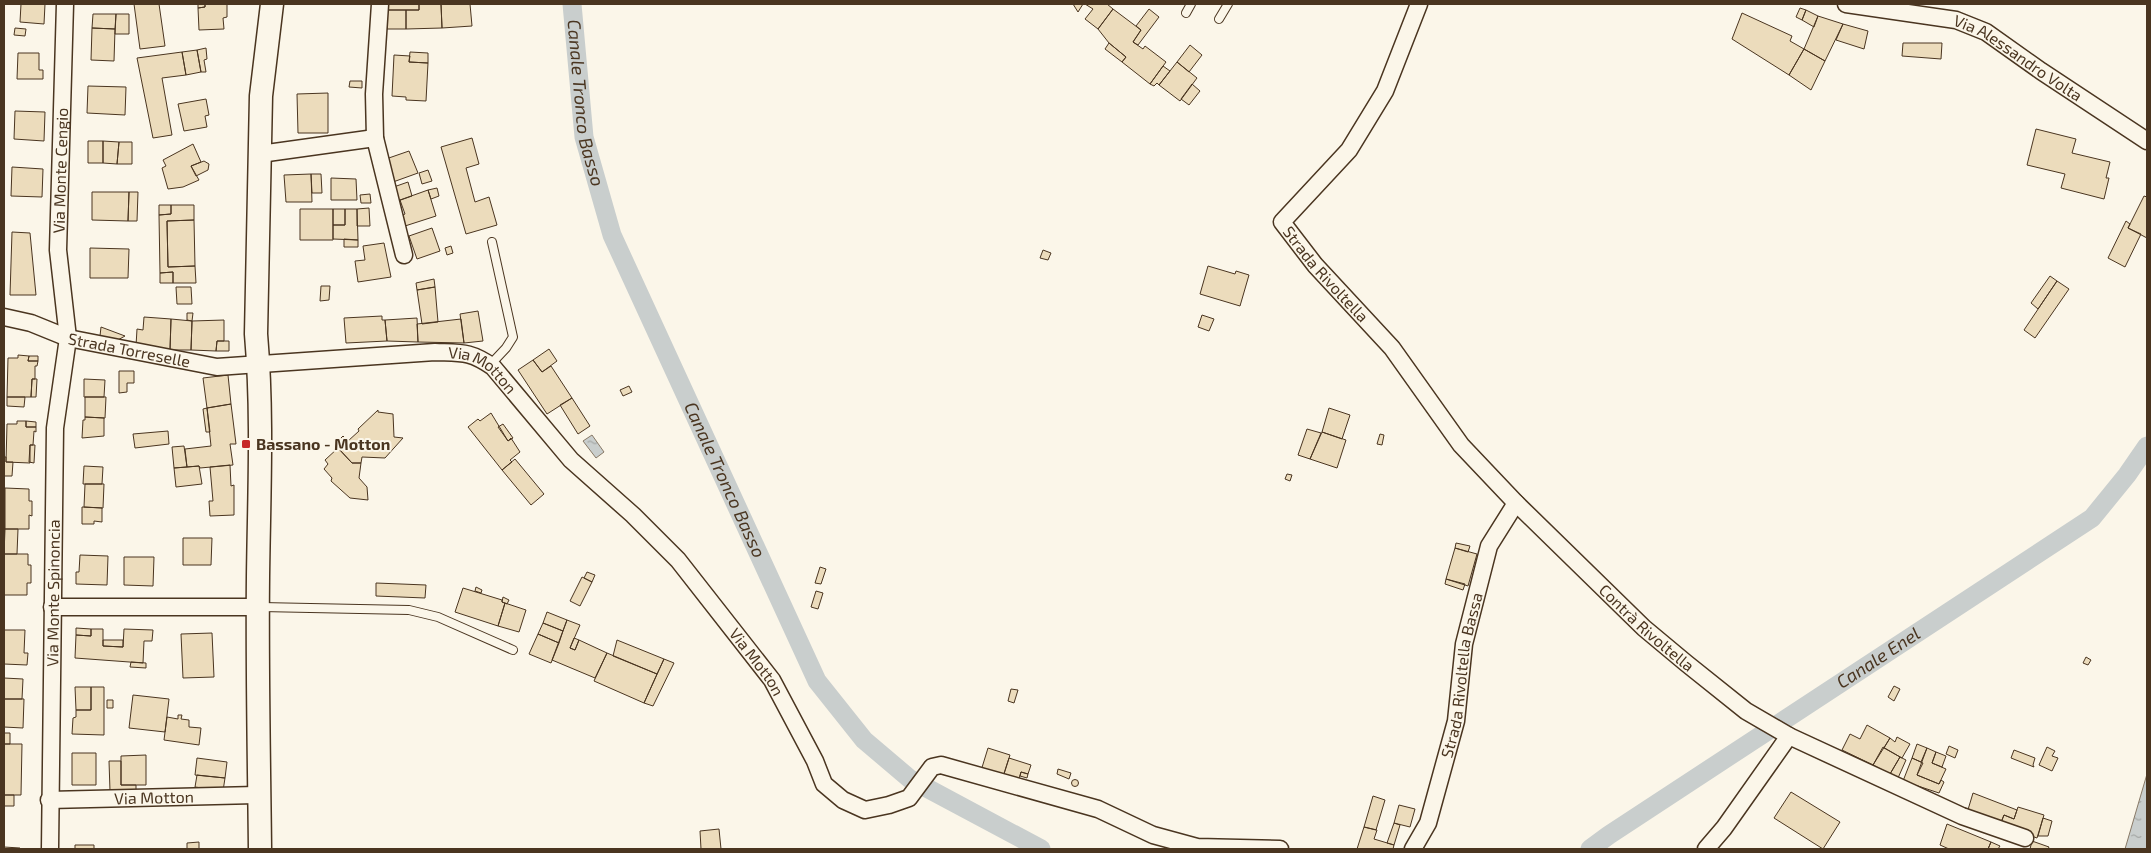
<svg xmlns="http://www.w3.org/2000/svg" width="2151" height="853" font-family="'Exo 2',sans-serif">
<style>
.water{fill:url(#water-ripples);stroke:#887966}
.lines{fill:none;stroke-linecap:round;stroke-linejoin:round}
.canal{stroke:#c9cecd;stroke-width:19}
.building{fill:#ecdcbc;stroke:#4a3520}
.lane-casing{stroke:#4a3520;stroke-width:10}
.street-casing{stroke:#4a3520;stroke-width:19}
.secondary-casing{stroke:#4a3520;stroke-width:25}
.lane{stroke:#fbf6e9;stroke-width:8}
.street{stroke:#fbf6e9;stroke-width:16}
.secondary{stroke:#fbf6e9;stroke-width:22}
.poi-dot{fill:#c62828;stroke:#fbf6e9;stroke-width:2}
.labels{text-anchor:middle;stroke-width:4;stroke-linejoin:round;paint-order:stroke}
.street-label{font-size:16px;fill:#4a3520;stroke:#fbf6e9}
.poi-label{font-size:16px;font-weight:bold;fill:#4a3520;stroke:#fbf6e9;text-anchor:start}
.water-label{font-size:18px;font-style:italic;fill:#4a3520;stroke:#fbf6e9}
</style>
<defs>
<pattern id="water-ripples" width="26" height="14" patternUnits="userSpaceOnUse" patternTransform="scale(1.25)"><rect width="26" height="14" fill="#c9cecd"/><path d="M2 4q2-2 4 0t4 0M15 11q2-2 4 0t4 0" fill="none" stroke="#a5a8a6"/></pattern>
</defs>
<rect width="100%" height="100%" fill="#fbf6e9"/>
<!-- water -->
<path class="water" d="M592,435L604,452L596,458L583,441Z
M2147,774V849H2125Z"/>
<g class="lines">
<!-- canal -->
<g class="canal">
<path id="s1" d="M572,4L584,137L612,235L817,681L864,740L910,779L1041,849"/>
<path id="s2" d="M1590,849L1609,835L2092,518L2127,475L2147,446"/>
</g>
</g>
<!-- building -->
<path class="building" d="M21,4H45L44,24L20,22Z
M134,4H159L165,46L140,49Z
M198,4H205V7L198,8Z
M205,4H227V17L223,18L224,29L199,30L198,8L205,7Z
M387,4H419V10H387Z
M419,4H441L442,28L406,29V10H419Z
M441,4H470L472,26L442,28Z
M1073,4H1083L1078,12Z
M1085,4H1107L1113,9L1098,29L1085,19L1093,9Z
M1800,8L1806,10L1802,20L1796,17Z
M1113,9L1141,30L1133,42L1143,49L1145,46L1166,62L1150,84L1122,62L1126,57L1109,43L1098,29Z
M1149,9L1159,17L1138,45L1133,42L1141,30L1136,26Z
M387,10H406V29H387Z
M1806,10L1818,16L1814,27L1802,20Z
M1742,13L1792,36L1790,41L1804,49L1789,75L1732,39Z
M93,14H116L115,29L92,28Z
M116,14H129V34H115Z
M1818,16L1843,24L1825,61L1804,49Z
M1843,24L1868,31L1864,49L1836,40Z
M15,28L26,29L25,36L14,35Z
M92,28L115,29L114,61L91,60Z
M1109,43L1126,57L1122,62L1105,49Z
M1903,43H1942L1941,59L1902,56Z
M1190,45L1202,55L1189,72L1177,62Z
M206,48L207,59L204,60L206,72H201L197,50Z
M1804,49L1825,61L1811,90L1789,75Z
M197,50L201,72L186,75L182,52Z
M182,52L186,75L162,78L172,135L153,138L137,58Z
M410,52L428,53V63L409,62Z
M18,53H39V70H43V79H17Z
M394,55L410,56L409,62L428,63L426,101L406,100V97L392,96Z
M1177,62L1197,78L1180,101L1159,85Z
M1163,66L1170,71L1159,85L1157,83L1154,86L1150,84Z
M350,81H362V88L349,87Z
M1192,84L1200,91L1189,105L1181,99Z
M88,86L126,87L125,115L87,113Z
M328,93V133H298L297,94Z
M206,99L209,115L205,116L207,127L184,131L178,104Z
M15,111L45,112L44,141L14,139Z
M2036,129L2076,139L2072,153L2110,162L2106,178H2109L2104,199L2061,188L2065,174L2027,165Z
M472,138L479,164L466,168L475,202L489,197L497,225L466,234L441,147Z
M88,141H103V163H88Z
M103,141L119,142L117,164L103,163Z
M119,142H132V164H117Z
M193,144L201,162L191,166L199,180L183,187L168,189L162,168L166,166L163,160Z
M409,151L418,173L393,182L383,160Z
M204,161L209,164L208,170L196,176L191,166Z
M12,167L43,169L42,197L11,196Z
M428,170L432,181L422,184L419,173Z
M311,174H321L322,193H312Z
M311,174L312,202H286L284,175Z
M331,178L356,179L357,200H331Z
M408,182L412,196L392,203L388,189Z
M437,188L439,196L431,199L428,190Z
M428,190L436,216L405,226L401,216L405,214L400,200Z
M92,192H129L128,221L92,220Z
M129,192H138L137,221H128Z
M370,194L371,203H361L360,195Z
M2144,196L2147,197V238L2128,228Z
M159,205H171V214L159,215Z
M171,205H194V220L167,221L168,267L195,266L196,283H173V272L160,273L159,215L171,214Z
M369,208L370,226H357V209Z
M300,209H333V240H300Z
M333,209H345V225H333Z
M345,209H357L358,240L333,239V225H345Z
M194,220L195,266L168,267L167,221Z
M2126,221L2130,224L2128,228L2141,234L2125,267L2108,258Z
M432,228L440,251L417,259L409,236Z
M12,232L30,233L36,295H10Z
M344,239L358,240V247H344Z
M384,243L391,277L358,282L355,261L365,260L363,246Z
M451,246L453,253L447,255L445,248Z
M90,248L129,249L128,278H90Z
M1043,250L1051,253L1048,260L1040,258Z
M1208,266L1235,274L1236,271L1249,275L1240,306L1200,294Z
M173,272V283H160V273Z
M2050,276L2057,281L2038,309L2031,303Z
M434,279L435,287L417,290L416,283Z
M2057,281L2069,289L2035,338L2024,330Z
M321,286H330L329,300L320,301Z
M176,287H191L192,304H177Z
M435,287L438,322L422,324L417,290Z
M478,311L483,341L464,343L460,314Z
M187,313H193L192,321L187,320Z
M1202,315L1214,319L1209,331L1198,327Z
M382,316V320H385L387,341L346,343L344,318Z
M144,317L171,319L170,350L136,346L137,329L143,330Z
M417,318L418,342L387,341L385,320Z
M171,319L192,321L191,350H170Z
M461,319L464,343L418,342L417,324Z
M224,320V341H217L216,351L191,350L192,321Z
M101,327L125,336L116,341L100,336Z
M217,341H229V351H216Z
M549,349L557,361L542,372L533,360Z
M18,355L29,356L28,361H38L37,366H35V379H32L31,397H7L8,358H18Z
M29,356H38V361H28Z
M533,360L542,372L551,366L572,398L547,414L518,370Z
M119,371H134V383H127V392L119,393Z
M228,375L231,404L207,408L203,378Z
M32,379H37L36,397H31Z
M84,379L105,380L104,397H84Z
M629,386L632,392L623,396L620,390Z
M7,397H25L24,407L7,406Z
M85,397H106L105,418L85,417Z
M572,398L590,426L578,434L560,405Z
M231,404L236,444H230L233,465L200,468L199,466L187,467L185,449L211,446L207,408Z
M207,408L210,432H206L203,409Z
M1329,408L1350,415L1342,439L1322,432Z
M378,410V412L393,414L394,437L403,438L385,458L362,457L361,463H352L338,448L341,444L338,441L343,436L348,441L359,431L358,429Z
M491,413L508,441L511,438L520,452L510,460L512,462L502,470L468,427L478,419L480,421Z
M85,417L104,418V436L82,438L83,420H85Z
M17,421H26V427H36V432L34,431L33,445H30V463L6,462L7,424H17Z
M26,421L36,422V427H26Z
M503,424L513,438L508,441L498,427Z
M1307,429L1321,433L1310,459L1298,455Z
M168,431L169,444L135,448L133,434Z
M1322,432L1346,440L1337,468L1310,459Z
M1380,434L1384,435L1382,445L1377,444Z
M30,445H35L34,463L29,462Z
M184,446L187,467L174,468L172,447Z
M338,448L352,463H361L359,478L367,487L368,500L350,498L331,481L332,478L324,469L328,464L325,460Z
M4,457H6V462H13L12,476H4Z
M515,459L544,494L531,505L502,470Z
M230,465L231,486L234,485V515L210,516L209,501H213L210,467Z
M84,466L103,467L102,484H83Z
M199,466L202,484L176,487L174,468Z
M1287,474L1292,475L1290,481L1285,479Z
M85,484H104L103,508L84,507Z
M5,488L29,489V501H32V516L29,515V529H5Z
M82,507L102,508V522L94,521V524H82Z
M5,529H18L17,554H4Z
M183,538H212L211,565H183Z
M1456,543L1470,546L1468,552L1455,548Z
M1455,548L1477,554L1468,586L1446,579Z
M4,554H28V565H31V583H27V595H4Z
M80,555L108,556L107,585L76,584V572H79Z
M124,557H154L153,586L124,585Z
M820,567L826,569L821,584L815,583Z
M587,572L595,575L592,582L584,578Z
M582,577L592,582L580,606L570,601Z
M1446,579L1465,584L1463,590L1445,584Z
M376,583L426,585L425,598L376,596Z
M476,587L482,590L481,593L475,591Z
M463,588L502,600V602L505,603L498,626L455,612Z
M816,591L823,593L818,609L811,607Z
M503,597L509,600L507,604L502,602Z
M505,603L526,610L519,632L498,626Z
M547,612L567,620L563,631L543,623Z
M567,620L580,625L570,648L575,650L579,640L607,653L595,678L552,660Z
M543,623L563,631L559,643L538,634Z
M76,628L91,629V636L76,635Z
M91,629H103V646L123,647L124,629L153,630L152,641H144L143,663L75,658L76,635L91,636Z
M4,630H25L24,653H28L27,665L4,664Z
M212,633L214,677L183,678L181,634Z
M538,634L559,643L551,663L529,654Z
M574,638L579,640L575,650L570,648Z
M103,640H123V647L103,646Z
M617,640L664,659L657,674L613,656Z
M607,653L657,674L644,703L594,681Z
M2086,657L2091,660L2088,665L2083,663Z
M664,659L674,663L653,706L644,703Z
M131,662L146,663V668L130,667Z
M4,678L23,679L22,699H4Z
M1894,686L1900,689L1894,701L1888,697Z
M75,687H91V710H76Z
M91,687H104V735L72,734L73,718L76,717V710H91Z
M1011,689L1018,690L1014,703L1008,701Z
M133,695L169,699L165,732L129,728Z
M4,699H24L23,728L4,727Z
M107,700H113V708H107Z
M178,715H182L181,719L189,720V727L201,728L199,745L164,740L167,717L178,719Z
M1867,725L1890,738L1873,765L1842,750L1850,734L1860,739Z
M4,733H10V744H4Z
M1897,737L1910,744L1902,758L1884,748L1890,738L1895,742Z
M4,744H22L21,795H4Z
M1917,744L1927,748L1921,762L1912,758Z
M1949,746L1958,750L1955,758L1946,754Z
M1883,747L1900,757L1890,774L1873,765Z
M2047,747L2055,751L2052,756L2058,758L2052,771L2039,765Z
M988,748L1010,755L1002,780L980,774Z
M1927,748L1936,752L1932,763L1946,769L1939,784L1917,775Z
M2014,750L2035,758L2033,765L2034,767L2011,758Z
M1936,752L1946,756L1942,767L1932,763Z
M72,753H96V785H72Z
M146,755V785H121V756Z
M1900,757L1906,760L1898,778L1890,774Z
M197,758L227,762L225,778L195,775Z
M1009,758L1031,765L1028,774L1021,772L1017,785L1002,780Z
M1912,758L1923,763L1917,775L1939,784L1941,780L1944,782L1939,793L1903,781Z
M109,761H121V785H136V791H110Z
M1058,769L1071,773L1069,779L1057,774Z
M1021,772L1028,774L1027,778L1020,776Z
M197,775L225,778L223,791L195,787Z
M1071.5 783a3.5 3.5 0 1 1 7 0a3.5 3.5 0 1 1-7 0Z
M1791,792L1840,822L1823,849L1774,818Z
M1973,793L2017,810L2014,819L2004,815L2000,825L1967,813Z
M4,795H14V806H4Z
M1373,796L1385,800L1376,830L1364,827Z
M1399,805L1415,809L1410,827L1394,823Z
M2018,807L2044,815L2037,838L2000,825L2004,815L2014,819Z
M2043,818L2052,821L2048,836H2038Z
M1394,823L1400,825L1394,845L1387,843Z
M1947,824L1991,842L1988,849H1949L1940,845Z
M1364,827L1377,830L1374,839L1394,845L1393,849H1357Z
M719,829L721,849H701L700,831Z
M2032,841L2049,847L2048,849H2030Z
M199,842V849H187V843Z
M1991,842L2000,846L1998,849H1988Z
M75,845H94V849H75Z
M4,847L20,848V849H4Z"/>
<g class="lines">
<defs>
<path id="lane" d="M1186,13L1191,4
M1219,19L1228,4
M490,365L506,348L513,337L492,242
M261,607L409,610L438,617L513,650"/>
<g id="street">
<path d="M380,4L374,94L375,138L404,255"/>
<path id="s3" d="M1419,4L1385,91L1349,150L1282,222L1315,265L1392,348L1461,445L1516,503L1644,628L1686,663L1746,711L1789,736L1962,816L2025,838"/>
<path id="s4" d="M1846,4L1956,20L1986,32L2041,71L2147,141"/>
<path d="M260,154L375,138"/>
<path id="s5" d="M4,317L31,323L68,338L217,367L435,352C462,353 470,351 493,367L571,460L633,515L678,560L772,680L815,761L824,784L843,800L865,810L889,805L909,798L932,767L941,765L1098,809L1153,835L1197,847L1280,849"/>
<path d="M52,607H258"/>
<path id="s6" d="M49,800L259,795"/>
<path id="s7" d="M50,849L55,428L68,338L58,250L65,4"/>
<path id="s8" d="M1413,849L1428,823L1456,721L1464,644L1489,546L1516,503"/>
<path d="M1706,849L1724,828L1789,736"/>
</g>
<path id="secondary" d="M260,849C259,758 257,667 258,577C259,496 263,415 256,334L261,96L272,4"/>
</defs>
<!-- lane casing -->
<use href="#lane" class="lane-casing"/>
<!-- street casing -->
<use href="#street" class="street-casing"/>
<!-- secondary casing -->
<use href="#secondary" class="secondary-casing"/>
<!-- lane -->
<use href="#lane" class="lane"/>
<!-- street -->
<use href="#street" class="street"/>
<!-- secondary -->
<use href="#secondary" class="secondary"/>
</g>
<!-- markers -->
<rect class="poi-dot" x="241" y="439" width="10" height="10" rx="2.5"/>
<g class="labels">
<!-- street labels -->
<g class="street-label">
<text dy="6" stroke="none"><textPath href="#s4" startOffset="184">Via Alessandro Volta</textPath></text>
<text dy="6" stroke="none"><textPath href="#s7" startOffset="680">Via Monte Cengio</textPath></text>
<text dy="6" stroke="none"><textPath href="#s3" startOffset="329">Strada Rivoltella</textPath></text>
<text dy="6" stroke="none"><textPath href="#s5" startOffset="130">Strada Torreselle</textPath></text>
<text dy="6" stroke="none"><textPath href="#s5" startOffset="491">Via Motton</textPath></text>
<text dy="6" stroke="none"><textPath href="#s7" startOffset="256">Via Monte Spinoncia</textPath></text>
<text dy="6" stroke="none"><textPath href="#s3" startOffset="808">Contrà Rivoltella</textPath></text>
<text dy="6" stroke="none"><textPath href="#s5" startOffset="896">Via Motton</textPath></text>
<text dy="6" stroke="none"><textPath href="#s8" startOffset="182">Strada Rivoltella Bassa</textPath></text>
<text dy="6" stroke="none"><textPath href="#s6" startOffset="105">Via Motton</textPath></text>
</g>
<!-- poi labels -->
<g class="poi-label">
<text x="256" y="450">Bassano - Motton</text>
</g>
<!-- water labels -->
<g class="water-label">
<text dy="6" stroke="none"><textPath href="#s1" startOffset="100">Canale Tronco Basso</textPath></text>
<text dy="6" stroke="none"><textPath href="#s1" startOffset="505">Canale Tronco Basso</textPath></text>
<text dy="6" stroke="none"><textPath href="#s2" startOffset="346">Canale Enel</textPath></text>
</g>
</g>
<!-- border -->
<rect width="2151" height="853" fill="none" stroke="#4a3520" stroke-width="10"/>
</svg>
